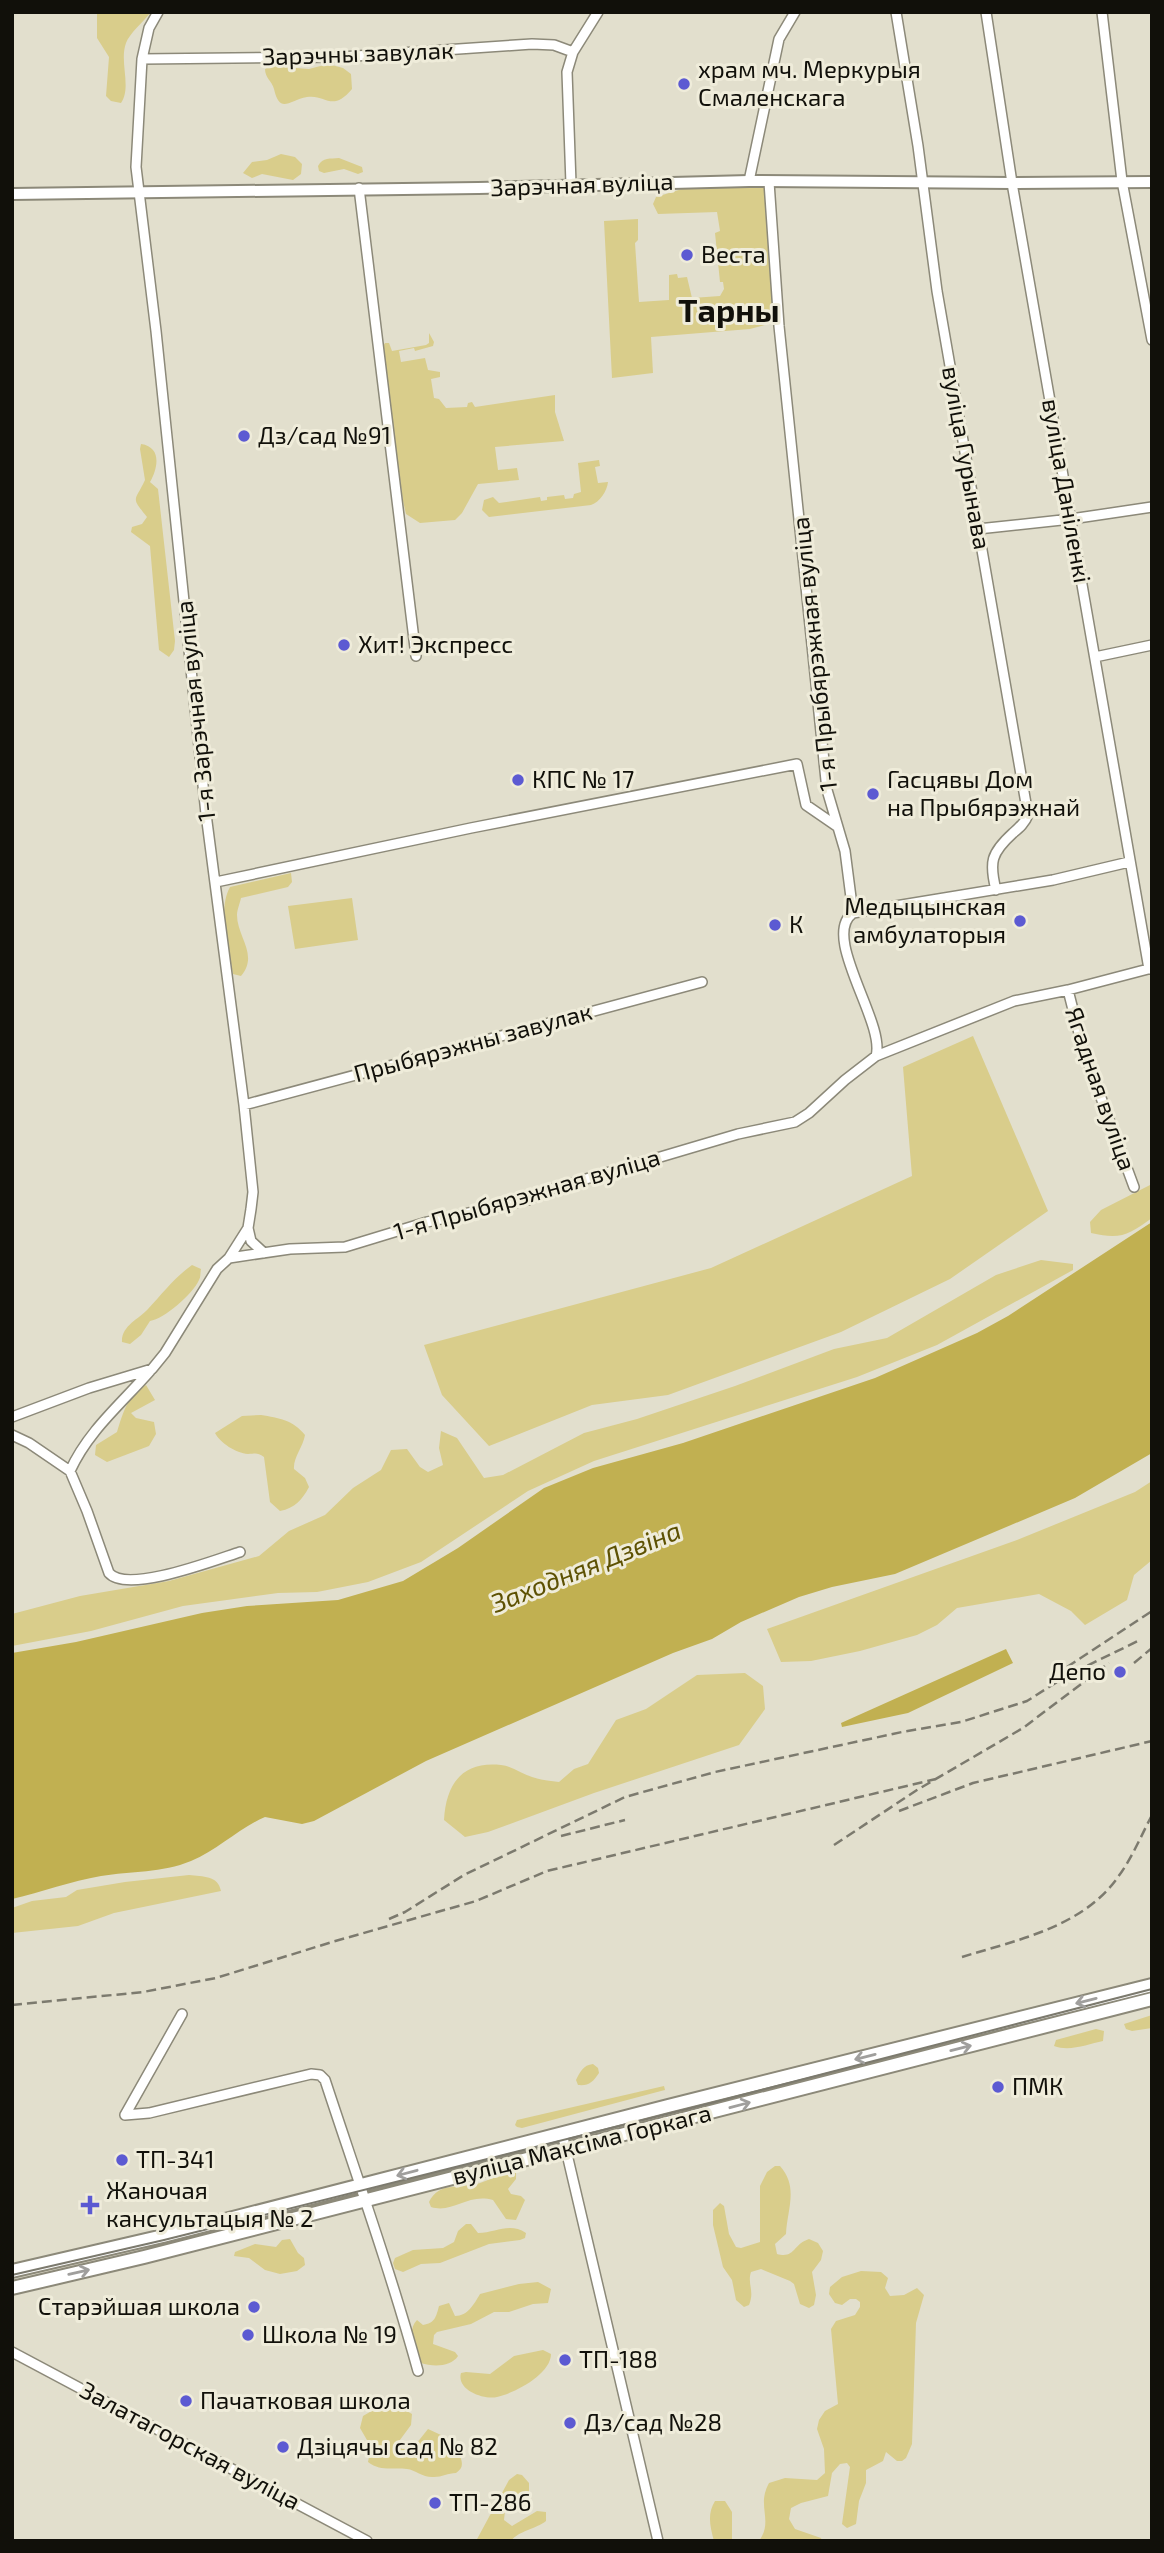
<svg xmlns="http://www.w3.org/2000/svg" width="1164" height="2553" font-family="'Exo 2',sans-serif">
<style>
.green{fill:#d9cd8b}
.water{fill:#c1b051}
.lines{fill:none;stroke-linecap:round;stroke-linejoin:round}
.minor-casing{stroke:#8c8979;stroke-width:12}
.tertiary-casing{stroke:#8c8979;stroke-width:14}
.secondary-casing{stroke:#8c8979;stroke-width:16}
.minor{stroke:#fff;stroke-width:9}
.tertiary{stroke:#fff;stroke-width:10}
.secondary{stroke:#fff;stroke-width:12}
.tram{stroke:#7c7a6e;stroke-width:2}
.rail{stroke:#7c7a6e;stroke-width:2.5;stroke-dasharray:10 5;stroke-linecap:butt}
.oneway{stroke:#a09f9d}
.poi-dot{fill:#5c5ad2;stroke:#efecda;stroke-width:2.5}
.labels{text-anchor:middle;stroke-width:6;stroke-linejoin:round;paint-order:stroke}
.street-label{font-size:24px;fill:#11100a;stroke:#efecda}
.poi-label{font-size:24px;fill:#11100a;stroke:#efecda;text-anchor:start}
.water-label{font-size:26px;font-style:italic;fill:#5d5103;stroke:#efecda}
.district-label{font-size:32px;font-weight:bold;fill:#11100a;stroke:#efecda}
</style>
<rect width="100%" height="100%" fill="#e2dfcd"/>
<!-- green -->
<path class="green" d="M97,12H151C144,21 129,34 126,43C119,62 132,87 121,103L111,101L106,96L109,57L97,38Z
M328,64L343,68L351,74L352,89C332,113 326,94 307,97C289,100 280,115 274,89C272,81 265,78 265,69L270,66L309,69Z
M281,154L295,157L302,164L301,174L293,180L262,174L252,178L243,173L252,162L267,160Z
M339,158L362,167L363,172L358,174L344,169L324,173L319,171L318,166C323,157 330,159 339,158Z
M752,185L767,188L779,321L750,329L651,337L653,373L612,378L604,221L638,219V240L635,243L639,302L669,300V275L677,274L678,278L687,277L692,298L720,296L724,289L723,282H720L715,233L720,231L717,212L658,214L653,204L656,197L682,189Z
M429,333L434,342L433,346L415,351L414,348L399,351L401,362L425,358L428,370L440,372V377L431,379L434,398L439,399L446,408L467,407L468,403L472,402L475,407L555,395V412L564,441L495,447L498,470L517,468L519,480L478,484L462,513L455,520L420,523L406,514L403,501L382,348L385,343H389L392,351L426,345L429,343Z
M141,444C162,447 158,468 150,482L158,489L175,641L174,650L169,657L159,650L150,546L131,532L132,527L142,524L147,517C130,496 135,502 145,480L140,449Z
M599,460L600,466L595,467L598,483L608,482C607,491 600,502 591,505L489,517L482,510L484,500L493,497L499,503L540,497L541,501L547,500V497L564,495L565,499L573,498L574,494L581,492L578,463Z
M291,873L292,882L288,887L241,898C240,903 237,910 237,915C237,937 259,955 241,976L233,974C229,948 217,911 230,887Z
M352,898L358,940L295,949L288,906Z
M973,1036L1048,1211L950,1279L841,1332L668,1395L592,1405L489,1446L442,1395L424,1345L711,1268L912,1176L903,1067Z
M1152,1184V1218C1128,1235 1121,1240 1091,1233L1090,1222L1101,1210Z
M1041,1260L1073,1264V1270L937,1345L857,1377L594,1461L528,1491L421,1562L368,1582L317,1592L278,1593L183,1606L91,1631L12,1646V1614L80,1596L169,1581L259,1556L289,1531L325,1515L353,1488L381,1470L391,1450L407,1449L420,1467L428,1472L443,1465L439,1448L441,1431L457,1438L484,1478L503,1475L584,1433L637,1419L735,1386L834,1349L887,1338L996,1275Z
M192,1265L201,1269C200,1273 201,1277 199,1280C193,1294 164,1319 150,1321L141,1335L130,1344L122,1342C121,1326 139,1319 148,1309C163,1293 174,1278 192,1265Z
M146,1385L155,1400L131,1413L136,1418L154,1422L156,1434L149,1446L107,1462L95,1455L96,1445L117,1432C123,1413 127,1396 146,1385Z
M261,1415C279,1418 293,1420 305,1435C303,1447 293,1458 294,1469L305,1478L309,1487C302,1500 295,1508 280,1511L270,1502L264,1457C257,1452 255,1454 248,1454C236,1453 220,1443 215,1433L242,1416Z
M1152,1481V1560L1134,1575L1127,1600L1085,1625L1071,1611L1039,1594L957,1608L937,1625L917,1635L860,1651L811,1661L781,1662L767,1629L1017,1540L1135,1492Z
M745,1673L763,1686L765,1709L739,1745L594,1793L488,1832L465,1837L444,1820C446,1783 463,1761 501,1765C512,1766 522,1774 532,1777C541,1780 550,1781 559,1782L574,1769L588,1764L616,1720L646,1709L697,1675Z
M189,1875C203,1877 218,1875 221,1891L114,1913L78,1926L12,1933V1908L32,1901L66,1897L77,1890L125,1882Z
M1152,2015V2028L1132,2031L1126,2029L1124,2024Z
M1096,2029L1104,2031L1103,2041C1088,2044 1070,2052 1054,2046L1056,2040Z
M593,2064L598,2068L599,2073C593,2082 589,2086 578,2085L576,2080C580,2072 583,2065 593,2064Z
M664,2086L665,2090L661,2091L522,2128L517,2127L515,2125L517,2120Z
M775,2166H780C799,2187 787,2210 786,2234L775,2244L777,2254C795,2259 793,2244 809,2239L818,2243L823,2251L821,2260L812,2272L816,2295L814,2305L809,2308L800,2304L794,2284L790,2281L761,2269L751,2272C747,2284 755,2291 749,2305L744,2307L736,2300L732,2280L723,2267L713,2225V2210L720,2203L724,2206L729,2234L736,2247L741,2248L760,2242V2186L767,2172Z
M507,2171L516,2173V2179L508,2189L511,2194L521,2196L525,2200L516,2220L506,2219L493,2200C467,2193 453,2214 431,2207L429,2202C439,2181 461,2189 480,2183C489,2180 498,2175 507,2171Z
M466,2224H471L478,2233C496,2233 509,2222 526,2233L525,2238L520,2240L489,2244L440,2263L421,2264L403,2272L395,2269L393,2263L395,2258L413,2250L443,2248L454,2242L458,2231Z
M290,2239L298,2253L304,2258L305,2265L297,2271L280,2274L265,2270L249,2258L234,2256L235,2252L255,2244L276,2247L282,2240Z
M861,2271L881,2272L888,2278L885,2288L890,2296L904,2295L917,2288L924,2295L916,2323L912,2444L906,2458L902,2461H897L886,2452L883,2461L866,2470V2483L859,2501L856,2524L847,2528L842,2524L850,2467L847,2463L840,2464L832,2473L828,2496L801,2503L791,2508L789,2519L795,2529L821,2538L822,2541H759C774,2520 756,2507 769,2483L785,2478L817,2480L825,2473L824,2449L817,2429L819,2420L825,2411L838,2404L831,2329L836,2321L855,2315L860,2307V2302L856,2299H850L842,2305L835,2303L829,2294L830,2287L842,2277Z
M538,2282L551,2289L548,2303L533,2304L509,2312H494L471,2324L437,2332L434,2335L433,2344L455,2352L458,2356C451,2367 433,2367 421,2363C415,2350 406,2331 417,2320L423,2325C435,2323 436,2317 439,2306L449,2303L455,2316C468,2316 474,2304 480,2294L519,2284Z
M543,2350L551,2354C551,2374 515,2393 497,2397C484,2400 456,2390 461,2373L466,2372L490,2374L514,2356Z
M375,2409L405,2410L412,2414L411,2425L397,2444L402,2449H412L428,2429L441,2435L447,2450L460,2456C463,2464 463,2468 456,2473C448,2473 442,2477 434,2477C423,2478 416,2470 407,2469C392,2467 381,2472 368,2462L371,2447L360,2428L363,2416Z
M517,2474L522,2475L529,2483V2493L523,2501L505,2511L504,2520L512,2526L537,2511L546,2512V2521C536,2529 518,2531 511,2541H476L509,2480Z
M715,2501H725L732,2512V2541H714C710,2526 707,2514 715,2501Z"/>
<!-- water -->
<path class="water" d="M1152,1222V1453L1075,1498L895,1574L832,1587L799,1597L741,1622L712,1639L673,1653L426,1761L314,1821L302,1824L265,1817C239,1828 218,1850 191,1861C162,1873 131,1871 101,1876C71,1881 42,1892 12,1899V1653L76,1642L202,1613L247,1606L338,1600L403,1581L458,1548L544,1488L593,1468L683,1443L875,1378L977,1333L1008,1316Z
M1006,1649L1013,1663L908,1713L842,1727L841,1723Z"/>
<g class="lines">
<defs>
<path id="minor" d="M896,12L918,146L937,291L1028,815C1025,823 1019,828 1013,833C991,853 989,862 996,890
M986,12L1012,183L1149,969
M1102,12L1122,181L1152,340
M142,59L341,57L532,44L554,45L573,52
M749,181L779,39L795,12
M769,182L779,326L827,790L845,851L853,913C820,936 886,1023 876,1056
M571,184L567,72L573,52L598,12
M359,188L416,656
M978,529L1071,519L1152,507
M1095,657L1152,645
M216,882L471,828L797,764L806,805L838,827
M853,913L1053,880L1129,862
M1068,990L1083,1049L1134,1187
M244,1105L702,982
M248,1228L251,1241L264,1253
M229,1258L290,1249L345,1247L427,1222L528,1200L542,1192L738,1134L795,1122L809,1113L845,1080L876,1056L1014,1001L1068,990L1152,968
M150,1371C122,1403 88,1431 70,1471L87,1511L109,1573C127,1594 215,1560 240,1552
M12,1417L89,1388L152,1369L165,1353L217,1269L229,1258L248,1228L251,1209L253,1192L244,1105L206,814L156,331L136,167L142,59L149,28L158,12
M12,1435L29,1443L70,1471
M125,2115L149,2113L311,2074L320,2075L325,2080C357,2177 391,2273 418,2371
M125,2115L182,2014
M562,2133L658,2541
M12,2352L367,2541"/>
<path id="tertiary" d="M12,194L478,188L749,181L1012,183L1152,182"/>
<path id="secondary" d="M12,2271L163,2236L668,2106L1152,1985
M12,2288L144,2257L1152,1999"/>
</defs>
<!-- minor casing -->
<use href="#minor" class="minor-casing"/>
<!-- tertiary casing -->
<use href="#tertiary" class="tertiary-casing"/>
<!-- secondary casing -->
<use href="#secondary" class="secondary-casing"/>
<!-- minor -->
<use href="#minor" class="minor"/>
<!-- tertiary -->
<use href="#tertiary" class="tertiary"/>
<!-- secondary -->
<use href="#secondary" class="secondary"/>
<!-- tram -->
<path class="tram" d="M12,2275L164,2240L711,2103L1152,1989"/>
<!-- rail -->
<path class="rail" d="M1134,1663L1152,1648
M1067,1667L1152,1611
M899,1811L973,1783L1152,1741
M561,1836L625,1820
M834,1845L917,1790L1023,1728L1109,1663
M389,1919L405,1912L464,1875L625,1797L715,1772L902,1732L961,1722L1027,1701L1068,1675L1140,1640
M962,1957C1017,1940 1083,1927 1118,1877C1132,1858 1141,1836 1152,1815
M12,2005L143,1992L216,1978L332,1942L476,1901L547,1871L936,1779"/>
</g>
<!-- one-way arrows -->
<defs><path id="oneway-shaft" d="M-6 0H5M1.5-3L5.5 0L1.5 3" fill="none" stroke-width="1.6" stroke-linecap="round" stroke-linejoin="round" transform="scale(1.75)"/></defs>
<g class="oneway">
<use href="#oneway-shaft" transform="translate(1086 2001) rotate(166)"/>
<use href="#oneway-shaft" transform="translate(961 2048) rotate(-14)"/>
<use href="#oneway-shaft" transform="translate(865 2057) rotate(166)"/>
<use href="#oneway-shaft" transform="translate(740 2105) rotate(-15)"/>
<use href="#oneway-shaft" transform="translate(407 2173) rotate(165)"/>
<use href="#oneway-shaft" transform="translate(79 2272) rotate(-13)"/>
</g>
<!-- markers -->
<g class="poi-dot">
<circle cx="684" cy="84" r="7"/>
<circle cx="687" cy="255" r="7"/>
<circle cx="244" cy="436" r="7"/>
<circle cx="344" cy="645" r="7"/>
<circle cx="518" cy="780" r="7"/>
<circle cx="873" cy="794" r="7"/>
<circle cx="1020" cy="921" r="7"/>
<circle cx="775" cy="925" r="7"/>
<circle cx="1120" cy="1672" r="7"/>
<circle cx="998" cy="2087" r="7"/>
<circle cx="122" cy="2160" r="7"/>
<path d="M86.5 2194.5h7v7h7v7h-7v7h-7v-7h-7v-7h7z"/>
<circle cx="254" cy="2307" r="7"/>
<circle cx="248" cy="2335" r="7"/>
<circle cx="565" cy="2360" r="7"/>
<circle cx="186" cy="2401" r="7"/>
<circle cx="570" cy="2423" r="7"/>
<circle cx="283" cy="2447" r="7"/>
<circle cx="435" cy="2503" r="7"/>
</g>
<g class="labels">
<!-- street labels -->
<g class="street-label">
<text transform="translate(358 54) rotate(-2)" y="8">Зарэчны завулак</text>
<text transform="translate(582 185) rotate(-2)" y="8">Зарэчная вуліца</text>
<text transform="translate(966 458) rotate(80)" y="8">вуліца Гурынава</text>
<text transform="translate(1066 491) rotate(80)" y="8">вуліца Даніленкі</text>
<text transform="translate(815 654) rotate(-96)" y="8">1-я Прыбярэжная вуліца</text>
<text transform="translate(196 711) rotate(-96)" y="8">1-я Зарэчная вуліца</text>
<text transform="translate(473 1043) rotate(-15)" y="8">Прыбярэжны завулак</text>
<text transform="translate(1100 1089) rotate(71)" y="8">Ягадная вуліца</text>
<text transform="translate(527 1195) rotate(-16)" y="8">1-я Прыбярэжная вуліца</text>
<text transform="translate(582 2145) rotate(-14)" y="8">вуліца Максіма Горкага</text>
<text transform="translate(190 2446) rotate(28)" y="8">Залатагорская вуліца</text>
</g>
<!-- poi labels -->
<g class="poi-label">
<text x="698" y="78">храм мч. Меркурыя<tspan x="698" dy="28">Смаленскага</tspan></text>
<text x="701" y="263">Веста</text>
<text x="258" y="444">Дз/сад №91</text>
<text x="358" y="653">Хит! Экспресс</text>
<text x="532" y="788">КПС № 17</text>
<text x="887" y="788">Гасцявы Дом<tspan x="887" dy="28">на Прыбярэжнай</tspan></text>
<text x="1006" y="915" text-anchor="end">Медыцынская<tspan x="1006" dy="28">амбулаторыя</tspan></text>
<text x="789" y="933">К</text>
<text x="1106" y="1680" text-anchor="end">Депо</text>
<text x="1012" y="2095">ПМК</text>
<text x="136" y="2168">ТП-341</text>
<text x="106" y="2199">Жаночая<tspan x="106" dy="28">кансультацыя № 2</tspan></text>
<text x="240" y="2315" text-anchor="end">Старэйшая школа</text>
<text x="262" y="2343">Школа № 19</text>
<text x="579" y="2368">ТП-188</text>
<text x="200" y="2409">Пачатковая школа</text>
<text x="584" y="2431">Дз/сад №28</text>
<text x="297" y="2455">Дзіцячы сад № 82</text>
<text x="449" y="2511">ТП-286</text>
</g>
<!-- water labels -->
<g class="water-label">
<text transform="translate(586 1567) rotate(-22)" y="9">Заходняя Дзвіна</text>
</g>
<!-- district labels -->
<g class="district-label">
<text x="729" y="322">Тарны</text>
</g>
</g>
<!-- border -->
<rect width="1164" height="2553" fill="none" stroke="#11100a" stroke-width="28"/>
</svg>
